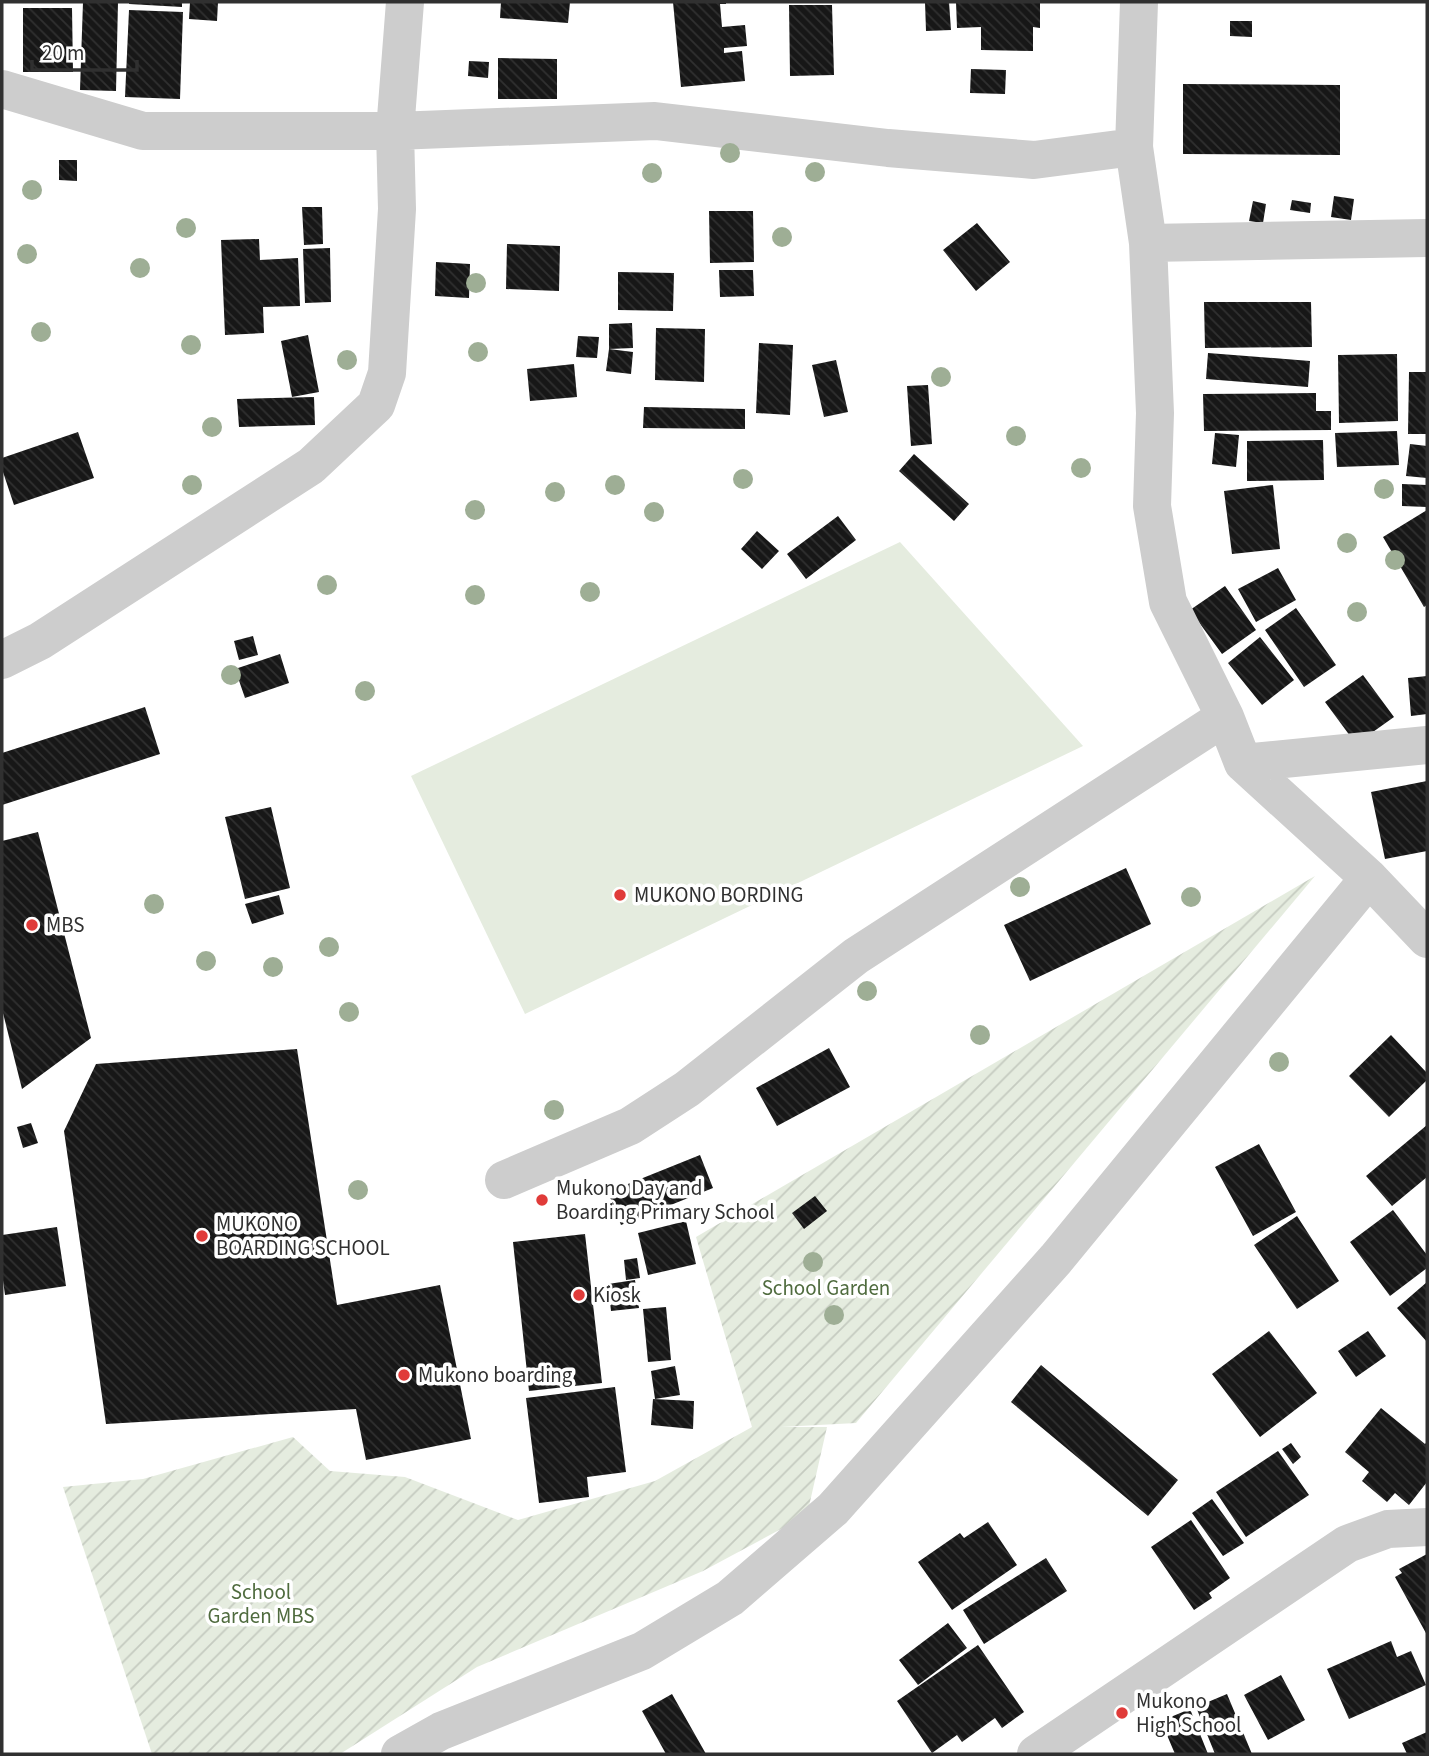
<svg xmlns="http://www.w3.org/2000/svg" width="1429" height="1756" font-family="'Source Sans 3',sans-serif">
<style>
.grass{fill:#e5ecdf}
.garden{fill:url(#garden-furrows)}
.building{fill:url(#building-back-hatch)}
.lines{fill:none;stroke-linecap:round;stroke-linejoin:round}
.minor{stroke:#cdcdcd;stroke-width:38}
.tree{fill:#9eae95}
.poi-dot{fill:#e03b39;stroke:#fff;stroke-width:2.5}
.labels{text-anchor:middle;stroke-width:7;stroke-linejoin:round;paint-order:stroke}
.poi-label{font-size:21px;fill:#303030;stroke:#fff;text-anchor:start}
.park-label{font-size:21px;fill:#4f6b3e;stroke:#fff}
</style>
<defs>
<pattern id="garden-furrows" width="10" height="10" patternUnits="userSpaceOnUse" patternTransform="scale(1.75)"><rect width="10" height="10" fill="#e5ecdf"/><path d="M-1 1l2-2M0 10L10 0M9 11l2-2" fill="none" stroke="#c5cbc0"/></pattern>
<pattern id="building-back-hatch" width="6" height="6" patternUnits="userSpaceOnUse" patternTransform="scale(1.75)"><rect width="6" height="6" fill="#171717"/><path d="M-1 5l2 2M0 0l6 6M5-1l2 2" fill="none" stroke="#303030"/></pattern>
</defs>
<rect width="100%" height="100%" fill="#fff"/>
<!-- grass -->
<path class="grass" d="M900,542L1083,746L525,1014L411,776Z"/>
<!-- garden -->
<path class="garden" d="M1315,876L856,1423L781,1427H827L807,1515L703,1571L477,1667L340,1754H152L63,1487L143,1479L293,1437L330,1471L405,1477L518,1520L655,1481L752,1427L696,1237Z"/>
<!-- building -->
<path class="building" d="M83,2H118L116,91L80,90Z
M129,2H182V7L129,4Z
M190,2H218L217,21L189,19Z
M501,2H570L568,23L500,18Z
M673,2H726V4H720L722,27L745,25L747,46L724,48V53L742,51L745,81L681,87Z
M925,2H949L951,30L926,31Z
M956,2H1040V28L1033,27V51L981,50V27L957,28Z
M789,5H832L834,75L790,76Z
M23,8H72L73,72H23Z
M129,10L183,12L180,99L125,97Z
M1230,21H1252V37L1230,36Z
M498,58L557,59V99H498Z
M469,61L489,62L488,78L468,76Z
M971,69L1006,70L1005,94L970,93Z
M1183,84L1340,85V155L1183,154Z
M59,160H77V181L59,180Z
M1334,196L1354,199L1351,220L1331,217Z
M1292,200L1311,203L1310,213L1290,210Z
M1253,201L1266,204L1263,223L1249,221Z
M302,207H322L323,244L304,245Z
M709,211H753L754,262L710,263Z
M977,223L1010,262L976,291L943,250Z
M259,239L260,260L298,258L300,306L263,307L264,333L225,335L221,240Z
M507,244L560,246L559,291L506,289Z
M330,248L331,302L305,303L303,249Z
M436,262L470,264L469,298L435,296Z
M719,270H753L754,296L720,297Z
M618,272L674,273L673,311L618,310Z
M1204,302H1311L1312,347L1205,348Z
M632,323L633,348L609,349V324Z
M656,328L705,329L704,382L655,380Z
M308,335L319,392L292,397L281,341Z
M578,336L599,337L597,358L576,357Z
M759,343L793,345L790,415L756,413Z
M609,349L633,352L631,374L606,371Z
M1208,353L1310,361L1308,387L1206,379Z
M1397,354L1398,421L1339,423L1338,355Z
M836,360L848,412L824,417L812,365Z
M574,364L577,397L530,401L527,369Z
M1409,372H1427V434H1408Z
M928,385L932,444L911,446L907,386Z
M1316,393V411H1331V430L1204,431L1203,394Z
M314,397L315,425L239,427L237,399Z
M644,407L745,409V429L643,428Z
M1397,431L1399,465L1337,467L1335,433Z
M78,432L94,478L14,505L2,469V458Z
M1215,433L1239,435L1236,467L1212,464Z
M1323,440L1324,480L1247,481V441Z
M1410,444L1427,446V478L1406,476Z
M914,454L969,504L954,521L899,471Z
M1402,484L1427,485V507L1402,506Z
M1273,485L1280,549L1232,554L1224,491Z
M1427,510V605L1424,607L1383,537Z
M838,516L856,540L806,579L787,554Z
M757,531L779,551L762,569L741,549Z
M1278,568L1296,600L1256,622L1238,589Z
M1225,586L1256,630L1222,654L1190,610Z
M1296,608L1336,665L1304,687L1265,630Z
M253,636L258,655L239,660L234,641Z
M1260,637L1294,680L1262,705L1228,663Z
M280,654L289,683L245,698L235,669Z
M1363,675L1394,717L1356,744L1325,702Z
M1427,676V714L1411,716L1408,678Z
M145,707L160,754L2,805V753Z
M1427,781V851L1385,859L1371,792Z
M271,807L290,888L245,899L225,817Z
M38,832L91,1038L22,1089L2,1009V841Z
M1126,868L1151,924L1030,981L1004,925Z
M279,895L284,914L252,924L245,904Z
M1391,1035L1427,1073V1080L1389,1117L1349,1076Z
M829,1048L850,1087L777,1126L756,1088Z
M297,1049L337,1305L440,1285L471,1439L366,1460L356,1409L106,1424L64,1131L96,1064Z
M31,1123L38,1143L23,1148L17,1127Z
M1427,1125V1177L1392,1206L1366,1176Z
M1259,1144L1296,1212L1253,1236L1215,1167Z
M700,1155L713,1188L621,1225L608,1192Z
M815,1196L827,1211L804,1229L792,1213Z
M1393,1210L1427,1255V1268L1390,1296L1350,1242Z
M1297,1216L1339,1281L1297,1309L1254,1245Z
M686,1221L696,1264L648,1275L638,1233Z
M57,1227L66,1286L5,1295L2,1273V1235Z
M585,1234L602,1383L529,1391L513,1242Z
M637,1258L640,1278L626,1280L624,1260Z
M635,1280L639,1308L611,1311L608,1284Z
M1427,1282V1342L1397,1308Z
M666,1307L671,1360L648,1362L643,1309Z
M1269,1331L1317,1393L1260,1437L1212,1374Z
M1368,1331L1386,1356L1356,1377L1338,1351Z
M1041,1365L1178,1480L1148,1516L1011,1402Z
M675,1366L680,1395L655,1399L651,1371Z
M615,1387L626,1472L587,1477L589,1497L539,1503L526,1398Z
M653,1399L694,1401L693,1429L651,1425Z
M1381,1408L1425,1444L1427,1442V1482L1409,1505L1395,1493L1387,1502L1362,1481L1369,1472L1345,1452Z
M1291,1443L1301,1457L1293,1464L1282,1449Z
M1278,1451L1309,1495L1246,1537L1216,1492Z
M1212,1499L1244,1543L1223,1556L1192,1513Z
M1191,1520L1230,1578L1209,1593L1212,1598L1194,1610L1151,1547Z
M988,1522L1017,1565L952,1610L918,1562L960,1533L964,1538Z
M1427,1554V1635L1395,1577L1402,1573L1399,1569Z
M1046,1558L1067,1591L984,1644L963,1610Z
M948,1623L967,1648L918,1685L899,1660Z
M1391,1641L1397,1657L1411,1651L1426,1685L1349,1719L1327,1669Z
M978,1645L1024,1712L1002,1728L995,1718L962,1742L957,1735L932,1753L897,1701Z
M1281,1675L1305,1720L1268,1740L1244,1695Z
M672,1694L706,1754H666L642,1711Z
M1227,1694L1252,1754H1215L1196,1707Z
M1190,1709L1208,1754H1175L1161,1721Z
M1427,1732V1754H1407L1402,1743Z"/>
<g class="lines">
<!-- minor -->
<path class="minor" d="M1139,2L1134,147L1148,243L1155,413L1152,506L1168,602L1225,717L1243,763L1369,878L1427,939
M2,89L143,131H395L655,121L888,148L1034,160L1134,147
M1148,243L1427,238
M2,660L40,641L311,466L376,405L387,373L397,209L395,131L405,2
M1243,763L1427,745
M504,1180L630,1126L687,1089L856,956L1225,717
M400,1754L441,1731L642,1651L730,1598L833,1509L1056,1259L1369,878
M1036,1754L1347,1544L1388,1529L1427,1527"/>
</g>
<!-- trees -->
<g class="tree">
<circle cx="730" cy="153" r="10"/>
<circle cx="815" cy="172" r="10"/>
<circle cx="652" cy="173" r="10"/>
<circle cx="32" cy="190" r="10"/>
<circle cx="186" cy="228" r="10"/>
<circle cx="782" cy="237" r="10"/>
<circle cx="27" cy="254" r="10"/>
<circle cx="140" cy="268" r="10"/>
<circle cx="476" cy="283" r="10"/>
<circle cx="41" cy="332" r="10"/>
<circle cx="191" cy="345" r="10"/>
<circle cx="478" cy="352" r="10"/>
<circle cx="347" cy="360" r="10"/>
<circle cx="941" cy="377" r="10"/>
<circle cx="212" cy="427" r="10"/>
<circle cx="1016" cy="436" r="10"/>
<circle cx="1081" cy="468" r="10"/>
<circle cx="743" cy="479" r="10"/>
<circle cx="192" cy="485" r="10"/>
<circle cx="615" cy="485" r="10"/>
<circle cx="1384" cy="489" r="10"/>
<circle cx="555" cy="492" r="10"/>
<circle cx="475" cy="510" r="10"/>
<circle cx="654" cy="512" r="10"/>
<circle cx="1347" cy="543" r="10"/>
<circle cx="1395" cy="560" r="10"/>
<circle cx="327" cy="585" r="10"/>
<circle cx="590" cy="592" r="10"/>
<circle cx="475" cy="595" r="10"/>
<circle cx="1357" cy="612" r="10"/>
<circle cx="231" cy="675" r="10"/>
<circle cx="365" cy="691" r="10"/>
<circle cx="1020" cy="887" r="10"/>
<circle cx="1191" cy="897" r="10"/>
<circle cx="154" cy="904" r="10"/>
<circle cx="329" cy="947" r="10"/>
<circle cx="206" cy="961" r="10"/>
<circle cx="273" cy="967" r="10"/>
<circle cx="867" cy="991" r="10"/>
<circle cx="349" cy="1012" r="10"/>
<circle cx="980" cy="1035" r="10"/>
<circle cx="1279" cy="1062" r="10"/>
<circle cx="554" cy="1110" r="10"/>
<circle cx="358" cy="1190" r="10"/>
<circle cx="813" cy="1262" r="10"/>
<circle cx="834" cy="1315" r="10"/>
</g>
<!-- markers -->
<g class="poi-dot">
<circle cx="620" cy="895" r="7"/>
<circle cx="32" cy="925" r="7"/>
<circle cx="542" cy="1200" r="7"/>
<circle cx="202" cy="1236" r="7"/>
<circle cx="579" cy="1295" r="7"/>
<circle cx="404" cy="1375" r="7"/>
<circle cx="1122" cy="1713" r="7"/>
</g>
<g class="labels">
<!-- poi labels -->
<g class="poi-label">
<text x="634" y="902">MUKONO BORDING</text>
<text x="46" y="932">MBS</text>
<text x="556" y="1195">Mukono Day and<tspan x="556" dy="24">Boarding Primary School</tspan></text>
<text x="216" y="1231">MUKONO<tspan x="216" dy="24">BOARDING SCHOOL</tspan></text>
<text x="593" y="1302">Kiosk</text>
<text x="418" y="1382">Mukono boarding</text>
<text x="1136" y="1708">Mukono<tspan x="1136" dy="24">High School</tspan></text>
</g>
<!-- park labels -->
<g class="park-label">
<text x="826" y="1295">School Garden</text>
<text x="261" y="1599">School<tspan x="261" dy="24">Garden MBS</tspan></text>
</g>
</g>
<!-- border -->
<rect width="1429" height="1756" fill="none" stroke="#303030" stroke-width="7"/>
<!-- scale -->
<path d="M32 60v10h105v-10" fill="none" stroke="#303030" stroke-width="3.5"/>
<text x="42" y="60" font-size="21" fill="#303030" stroke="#ffffff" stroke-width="5" paint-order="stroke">20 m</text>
</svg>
